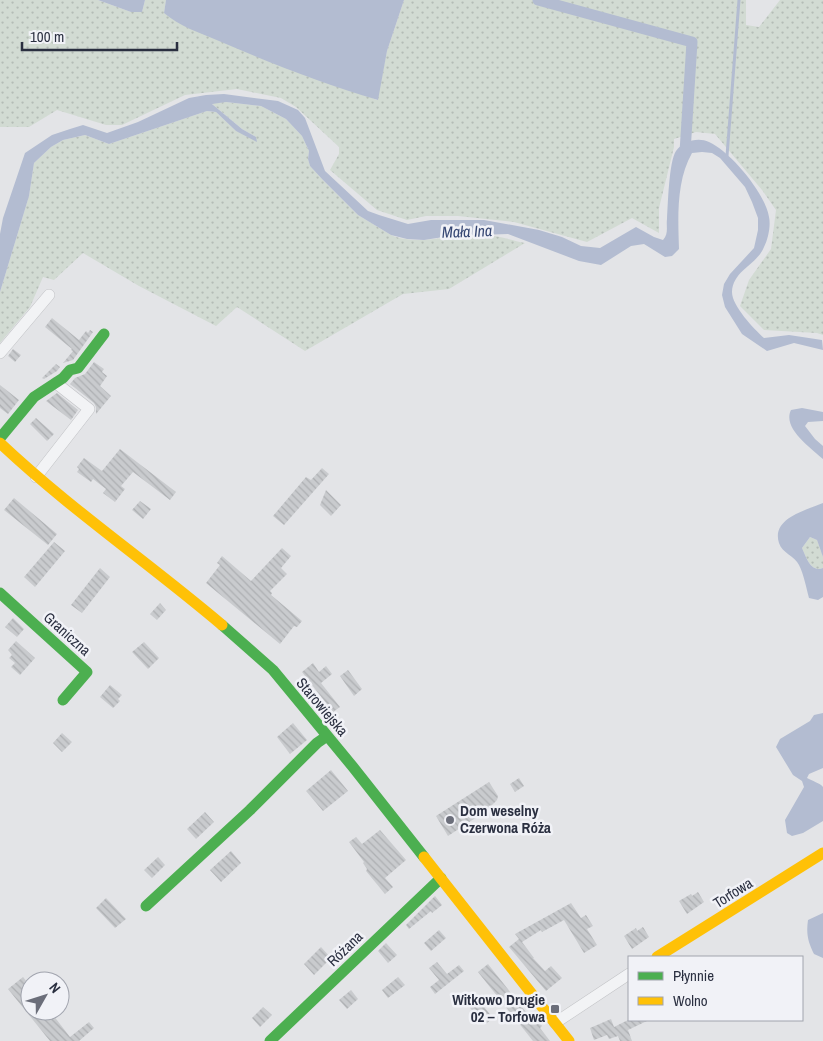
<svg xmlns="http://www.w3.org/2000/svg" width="823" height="1041" font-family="'Archivo Narrow',sans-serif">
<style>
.grass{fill:url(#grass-dots)}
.water{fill:#b3bcd1}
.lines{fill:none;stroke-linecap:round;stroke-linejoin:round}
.stream{stroke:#b3bcd1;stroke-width:3}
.canal{stroke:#b3bcd1;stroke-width:11}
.building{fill:url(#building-back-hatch)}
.street-casing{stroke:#c1c2c5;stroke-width:12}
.street{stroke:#f2f3f5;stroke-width:11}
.fast{stroke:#4caf50;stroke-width:11}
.slow{stroke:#ffc107;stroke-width:11}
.poi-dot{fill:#6b6e7a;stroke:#f1f2f7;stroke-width:2}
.labels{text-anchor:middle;stroke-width:5;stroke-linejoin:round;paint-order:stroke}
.street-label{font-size:15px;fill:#2a2f40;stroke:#f1f2f7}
.poi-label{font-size:15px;font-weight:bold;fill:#2a2f40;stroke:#f1f2f7;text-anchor:start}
.water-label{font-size:16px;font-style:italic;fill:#364773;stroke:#f1f2f7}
</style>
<defs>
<pattern id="grass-dots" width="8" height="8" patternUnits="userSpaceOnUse" patternTransform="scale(1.25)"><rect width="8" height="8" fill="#d2dbd3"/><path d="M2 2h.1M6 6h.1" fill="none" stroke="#b4bcb6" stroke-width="1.8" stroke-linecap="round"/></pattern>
<pattern id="building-back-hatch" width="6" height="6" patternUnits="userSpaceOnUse" patternTransform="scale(1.25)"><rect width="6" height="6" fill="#c9cbce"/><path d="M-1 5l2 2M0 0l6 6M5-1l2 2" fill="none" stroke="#adafb2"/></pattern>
</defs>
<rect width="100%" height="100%" fill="#e3e4e7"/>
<!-- grass -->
<path class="grass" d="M0,0H98L131,12H142L145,0H166L164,13L377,100L387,51L404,0H746V25L759,27L780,0H823V335L817,333L764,330L740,306L749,280L771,249L776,210L762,190L715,134L696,132L674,139V147L659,208V233L632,218L587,242L514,222L458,216H426L407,220L377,210L330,170L339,154V147L296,107L281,98L237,89L185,95L122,125H106L57,110L29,127H0Z
M226,102L261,106L286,119L302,136L309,151L308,159L310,166L322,179L358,215L391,235C417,247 458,233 487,235C500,236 513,241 525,243L449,289L403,294L305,351L237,307L216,326L139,286L83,253L54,280L43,277L30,307L0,343V292L29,196L34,163L51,147L63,140L85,135L109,144L207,111L216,112L236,131L256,137L242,129L211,103Z
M810,537L817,540L823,557V568C811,573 806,557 802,548Z"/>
<!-- water -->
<path class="water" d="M98,0H145L142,12H131Z
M166,0H404L387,51L378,100C324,84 270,63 219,41C200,33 179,26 164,13Z
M224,94L278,101L298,110L305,118L325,171L368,211L379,215L408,224L431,220H484L539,230L562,237L581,246L600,248L636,227L654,237L663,240C669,233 666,227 667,219C668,204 669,161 676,151C683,141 698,137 709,142C731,152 765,193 769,217C771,226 768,239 764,247C757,265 733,270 732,292C732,306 754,329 764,338L789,335L822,340L823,350L794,343L767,351L742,334L725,307L722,295L724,284L730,274L754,248L758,230V218L752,202L745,187L720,158L712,153L702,152L692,153C676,181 678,218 679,249L672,256L665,257L644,244L631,246L601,265L579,261L508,234L450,236L424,240L407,239L391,235L358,215L322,179L310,166L308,159L309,151L302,136L286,119L261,106L226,102L212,104L242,129L256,137L257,142L236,131L216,112L207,111L109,144L85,135L63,140L51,147L34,163L29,196L0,292V234L3,218L25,153L52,135L70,129L83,125L107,133L138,122L189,98L206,95Z
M802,408L823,412V421L808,422L805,426L815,439L823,446V459C811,448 782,428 791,410Z
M823,503V557L817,540L810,537L802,548C806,557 811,573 823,568V597L818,600L809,598C806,587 804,575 799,565C795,556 782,553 779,543C771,518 807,510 823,503Z
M823,713V768L809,774L807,778C812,781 820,783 823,787V821L803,833L792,836L787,833L785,820L804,787L802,781L793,775L776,747L780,739L810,721L814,715Z
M823,913V958L814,954C808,942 806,934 808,920Z"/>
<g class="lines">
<!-- stream -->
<path class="stream" d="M727,156L739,0"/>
<!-- canal -->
<path class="canal" d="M538,0L692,42L685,152"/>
</g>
<!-- building -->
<path class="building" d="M52,318L79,340L86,331L88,333L90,330L93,332L73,360L63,363L73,351L71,350L72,349L45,327Z
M13,349L21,355L15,362L8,356Z
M94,362L104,369L102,372L107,376L100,386L111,396L96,414V407L94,403L70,384L75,378L85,374Z
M56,364L60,367L57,371L44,379L42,378Z
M0,385L19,400L8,414L0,408Z
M57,393L78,410L71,420L46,401Z
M36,418L54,434L47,441L30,424Z
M120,449L176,492L170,500L133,472L121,486L125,489L115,502L103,493L106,489L93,479L91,482L77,472L79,469L77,467L84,458L102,471Z
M322,468L329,474L284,525L273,516L306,477L311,480Z
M326,490L341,505L331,516L320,505Z
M14,498L57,534L48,545L4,510Z
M140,501L151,509L143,519L132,510Z
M54,542L65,551L35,587L24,577Z
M282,548L291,556L281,568L287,574L270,591L272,593L271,595L302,621L297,627L294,626L280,644L206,583L220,565L217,563L222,556L251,581Z
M100,568L110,577L82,613L71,605Z
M160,603L166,610L157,620L150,614Z
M13,618L24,629L17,637L5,627Z
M16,641L35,658L20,675L11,667L15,663L9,658L12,655L8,650Z
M144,642L159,658L148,669L132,652Z
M313,663L319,672L326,666L332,674L321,683L340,707L333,712L302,672Z
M348,670L362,689L354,696L340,676Z
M110,685L122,695L118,699L120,701L113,708L100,697Z
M293,723L307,740L290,754L277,737Z
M62,733L72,742L62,752L53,743Z
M331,770L348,791L323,811L306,791Z
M519,778L524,786L515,792L510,784Z
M489,782L498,796L497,800L491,806L492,807L448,836L436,816Z
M205,812L214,822L196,839L187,829Z
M380,830L406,860L385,878L393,887L385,894L366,871L367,869L363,863L364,862L349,842L356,837L362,844Z
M231,851L241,863L221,882L210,870Z
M158,857L165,865L152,878L144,870Z
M698,892L704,902L687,914L679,901L691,894L692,896Z
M435,896L442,905L432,913L431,911L409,929L406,925Z
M106,898L126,919L115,928L96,908Z
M571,903L581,918L586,915L593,926L587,929L597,945L584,953L564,920L542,932L541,930L522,942L534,958H533L545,971L551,966L562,978L546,991L509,947L519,939L515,934Z
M643,927L649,937L632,949L624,936L636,928L637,931Z
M439,930L446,938L431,951L424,943Z
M386,943L397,955L388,963L378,951Z
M321,947L331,958L314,975L304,964Z
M437,962L447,974L459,965L464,971L435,994L430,987L439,980L429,968Z
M488,964L534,1022L537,1019L542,1026L540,1028L550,1041H533L478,972Z
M23,977L30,986V1011H50L70,1037L89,1022L94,1028L79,1041H50L8,989Z
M398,977L405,985L388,998L382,990Z
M351,990L358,999L347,1009L339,1000Z
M472,992L493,1018L487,1023L482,1017L479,1019L463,999Z
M263,1007L272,1015L260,1027L252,1018Z
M611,1019L614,1027L628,1020H649L628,1030L632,1041H620L618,1036L609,1039L607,1035L594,1040L590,1028Z"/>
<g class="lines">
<defs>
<path id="street" d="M0,353L49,295
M36,477L89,409L56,383
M555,1023L629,974"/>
</defs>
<!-- street casing -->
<use href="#street" class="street-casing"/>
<!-- street -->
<use href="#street" class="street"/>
<!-- fast -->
<path class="fast" d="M0,438L34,397L63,378L70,370L78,368L104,334
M0,593L87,672L63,700
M222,625L273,670L353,767L424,857
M146,906L250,810L317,743L327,736
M270,1041L441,878"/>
<!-- slow -->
<path class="slow" d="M0,443C70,509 149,563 222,625
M424,857L569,1041
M657,957L823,853"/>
</g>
<!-- markers -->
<g class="poi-dot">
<circle cx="450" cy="820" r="5"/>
<rect x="550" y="1004" width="10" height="10" rx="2.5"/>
</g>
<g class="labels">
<!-- street labels -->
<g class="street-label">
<text transform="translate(67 634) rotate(42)" y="5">Graniczna</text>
<text transform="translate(322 707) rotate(50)" y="5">Starowiejska</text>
<text transform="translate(733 893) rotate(-32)" y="5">Torfowa</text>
<text transform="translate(345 949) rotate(-44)" y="5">Różana</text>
</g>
<!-- poi labels -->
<g class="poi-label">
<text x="460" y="816">Dom weselny<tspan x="460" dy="17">Czerwona Róża</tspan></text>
<text x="545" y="1005" text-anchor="end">Witkowo Drugie<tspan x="545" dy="17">02 – Torfowa</tspan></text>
</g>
<!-- water labels -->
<g class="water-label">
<text transform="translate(467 231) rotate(-2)" y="6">Mała Ina</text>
</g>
</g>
<!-- legend -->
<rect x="628" y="956" width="175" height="65" fill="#f1f2f7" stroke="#a1a4ae"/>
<rect x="638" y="972" width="25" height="8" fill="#4caf50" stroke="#a1a4ae"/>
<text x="673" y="981" font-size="15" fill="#2a2f40">Płynnie</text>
<rect x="638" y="997" width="25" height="8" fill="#ffc107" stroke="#a1a4ae"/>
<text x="673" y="1006" font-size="15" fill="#2a2f40">Wolno</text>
<!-- north arrow -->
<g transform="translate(45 996) rotate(51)"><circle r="24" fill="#f1f2f7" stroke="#a1a4ae"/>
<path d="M0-4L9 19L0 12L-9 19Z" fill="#6b6e7a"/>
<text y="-8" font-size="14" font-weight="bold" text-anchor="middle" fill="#2a2f40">N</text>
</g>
<!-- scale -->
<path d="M22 42v8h155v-8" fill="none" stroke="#2a2f40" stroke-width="2.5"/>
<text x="30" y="42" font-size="15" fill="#2a2f40" stroke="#f1f2f7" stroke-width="4" paint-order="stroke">100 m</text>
</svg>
